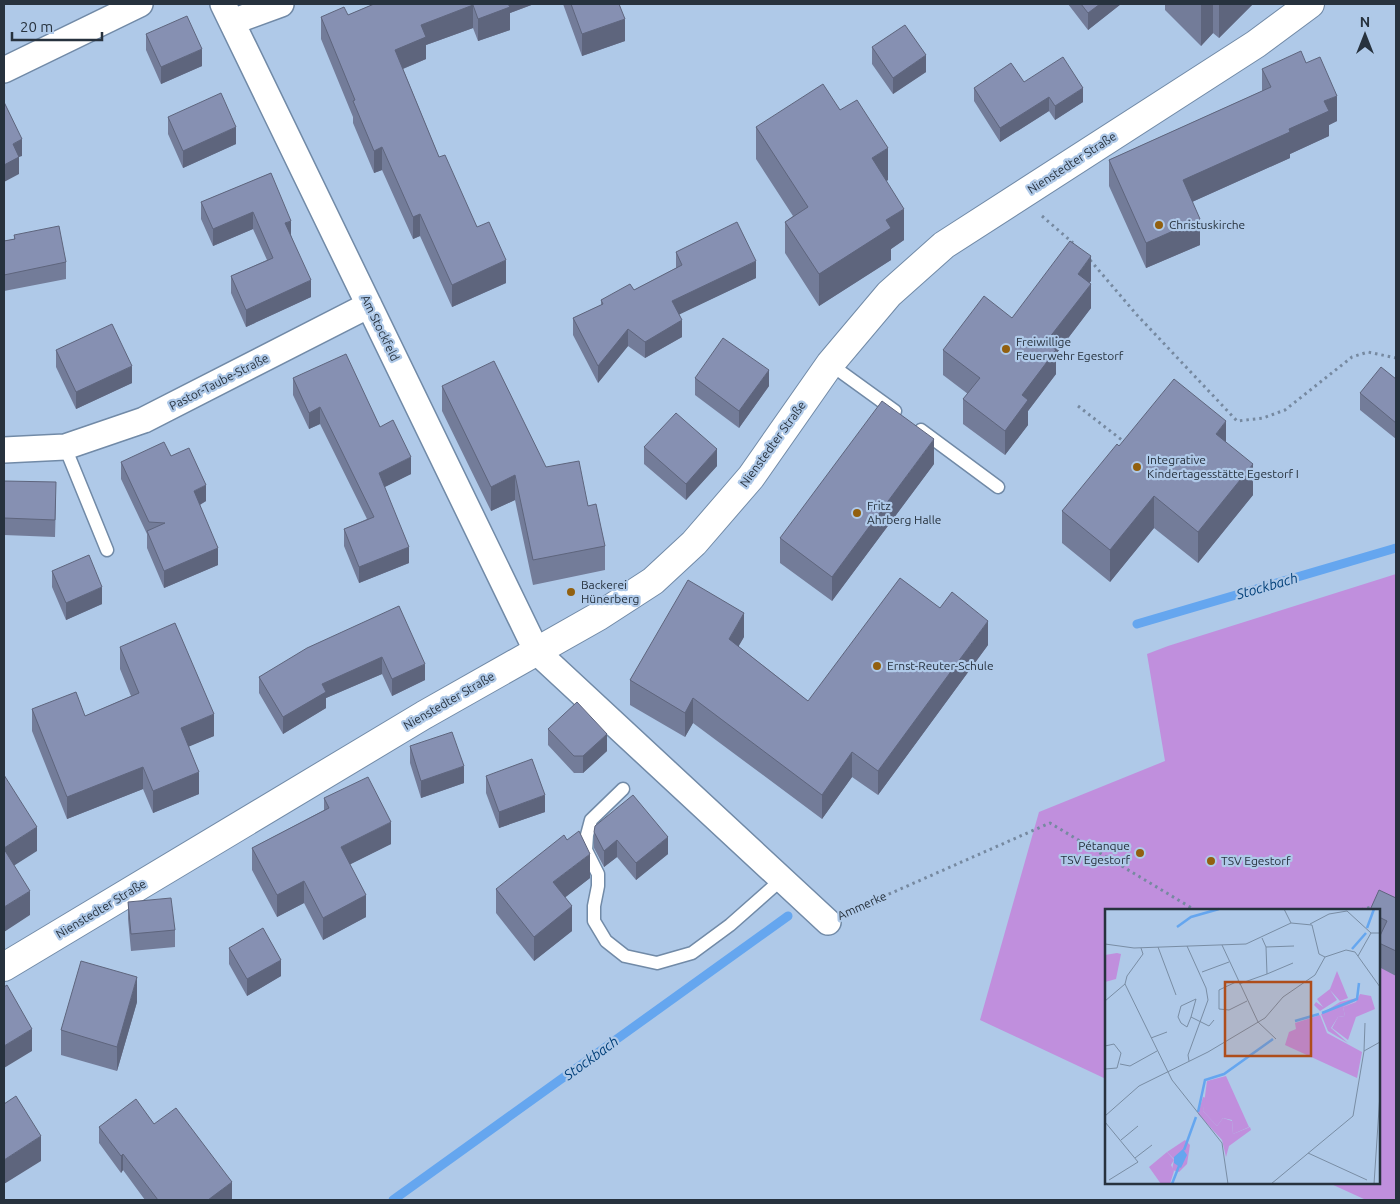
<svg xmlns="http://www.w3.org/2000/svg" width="1400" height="1204" font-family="Ubuntu,sans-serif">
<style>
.grass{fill:#c08fdd}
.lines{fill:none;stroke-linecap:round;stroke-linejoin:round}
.stream{stroke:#65a6ef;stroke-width:9}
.lane-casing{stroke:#718aa7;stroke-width:15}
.street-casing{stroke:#718aa7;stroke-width:28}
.secondary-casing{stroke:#718aa7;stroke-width:30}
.path{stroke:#7689a0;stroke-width:3;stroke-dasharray:2.5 4;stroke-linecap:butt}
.lane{stroke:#fff;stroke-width:12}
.street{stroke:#fff;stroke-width:25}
.secondary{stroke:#fff;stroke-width:28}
.wall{fill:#737c99}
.shaded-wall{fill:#5e657d}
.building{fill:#8690b2;stroke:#5e657d}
.poi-dot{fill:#92600f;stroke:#afc9e8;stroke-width:2}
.labels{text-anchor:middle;stroke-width:4.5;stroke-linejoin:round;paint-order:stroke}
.street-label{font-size:12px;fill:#27323e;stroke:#afc9e8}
.poi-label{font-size:12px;fill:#27323e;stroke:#afc9e8;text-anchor:start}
.water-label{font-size:14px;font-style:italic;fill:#003f78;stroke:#afc9e8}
.inset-river{fill:none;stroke:#65a6ef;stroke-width:2.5}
.inset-road{fill:none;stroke:#798da4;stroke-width:1}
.view{fill:#ae4d1b;fill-opacity:0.15;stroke:#ae4d1b;stroke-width:2.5}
.inset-edge{fill:none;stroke:#27323e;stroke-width:2.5}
</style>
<rect width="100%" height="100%" fill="#afc9e8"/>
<!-- grass -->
<path class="grass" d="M1396,574V1200H1366L1329,1183H1379V910H1106V1079L980,1020L1039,812L1165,761L1147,654L1168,646Z"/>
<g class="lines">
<!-- stream -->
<path class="stream" d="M1137,624L1396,548
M393,1200L788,916"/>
<defs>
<path id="lane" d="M830,364L895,411
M921,430L998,487
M65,447L107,550
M623,789L591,820L587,835L586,850L598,874V886L594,906V921L606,941L625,956L657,963L692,953L730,925L782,879"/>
<path id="street" d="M223,4L537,652L828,922
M232,22L281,4
M4,70L140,4
M4,450L65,447L144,420L369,305"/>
<path id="secondary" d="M4,967L424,715L599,616L653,581L694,543L751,477L830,364L889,294L944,245L1256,44L1310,4"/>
</defs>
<!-- lane casing -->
<use href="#lane" class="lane-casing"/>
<!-- street casing -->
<use href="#street" class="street-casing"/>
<!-- secondary casing -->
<use href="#secondary" class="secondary-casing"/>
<!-- path -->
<path class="path" d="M1042,216L1073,243
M1090,260L1137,315L1237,421L1263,418L1285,410L1352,357L1368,352L1396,358
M1078,406L1127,444
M853,910L1050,823L1195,910
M1361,910L1374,906"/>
<!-- lane -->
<use href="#lane" class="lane"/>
<!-- street -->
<use href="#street" class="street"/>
<!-- secondary -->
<use href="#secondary" class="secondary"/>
</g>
<!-- wall -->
<path class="wall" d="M374,4H534L510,13V30L478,41L473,28L426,45V59L403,69L439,157L477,227L506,283L452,307L420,236L413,239L382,170L374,173L353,123V117L321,39V17L348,15Z
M563,4H619L625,41L582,56Z
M1068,4H1121L1088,30Z
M1165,4H1253L1219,38L1213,33L1201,46L1165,10Z
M146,34L202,66L161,84L146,50Z
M872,47L926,72L893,94L872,64Z
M1306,63L1337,121L1329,125V136L1290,154V158L1192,202L1200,245L1146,268L1109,186V160L1262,91V69Z
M1024,82L1083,102L1055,120L1049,111L1000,142L974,101V88Z
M840,110L888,180L886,181L904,240L891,249V260L819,306L785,253V222L793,216L756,159V127Z
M168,117L236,144L183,168L168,134Z
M271,173L311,297L246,327L231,293V276L267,260L253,229L213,246L201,219V202Z
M14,235L66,262V279L4,291V241L14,239Z
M676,252L756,278L679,314L682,337L645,358L628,346L598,383L573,335V318L601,305V300L634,290L676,268Z
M1091,281L1089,283L1091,308L1056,354V374L1028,411V425L1005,455L963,424V399L968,394L943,375V350Z
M56,350L132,383L76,409L56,367Z
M293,378L380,427L411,474L384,487L409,563L359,583L344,546V529L367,519L320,424L309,429L293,395Z
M695,378L769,386L739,428L695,395Z
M1396,379V439L1360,410V393Z
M4,383L5,390V406H4Z
M442,386L546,467L588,506L605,546V570L533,585L515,500L491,511L442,411Z
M1226,442L1253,495L1198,563L1154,528L1110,582L1062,543V511L1119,446Z
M644,447L717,466L686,500L644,464Z
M121,462L206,501L200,505L218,565L164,588L147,548V534L121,479Z
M934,464L832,601L780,563V538Z
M4,481L56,499L55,537L4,535Z
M52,571L102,604L66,620L52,587Z
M399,606L425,680L392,696L382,674L326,698V708L283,734L259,693V677Z
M744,637L738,646L808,701L988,645L878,795L852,777L822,819L693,723L685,737L630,705V680Z
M120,647L214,736L189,746L199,794L153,813L143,789L67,819L32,731V709L85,716L131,696L120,669Z
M548,729L607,751L583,773H574L548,745Z
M410,746L464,783L421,798L410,763Z
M486,776L545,812L499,828L486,793Z
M324,798L391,844L350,864L366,917L323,940L304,903L277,917L252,870V848L324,810Z
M594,832L668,854L636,880L617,857L604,867L594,848Z
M590,878L565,897L572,931L534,961L496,913V889Z
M1396,898V976L1379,967V910Z
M128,902L175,930V947L131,951L128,919Z
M229,948L281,976L247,996L229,964Z
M137,1002L117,1071L61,1055V1030Z
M154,1124L232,1199L230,1200H145L123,1170L121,1173L99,1143V1127Z"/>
<!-- shaded-wall -->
<path class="shaded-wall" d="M504,4H534L510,13V30L478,41V19Z
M1100,4H1121L1088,30V13Z
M1201,4H1213V33L1201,46Z
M1219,4H1253L1219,38Z
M473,5V28L426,45V59L395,72V50L421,25Z
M625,19V41L582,56V34Z
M202,49V66L161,84V67Z
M926,55V72L893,94V78Z
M1083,88V102L1055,120V106Z
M1337,96V121L1329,125V136L1290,154V158L1183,206V180L1324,101Z
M1049,97V111L1000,142V128Z
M236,127V144L183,168V151Z
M22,139V156L19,157V174L4,182V165L13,144Z
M382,147V170L374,173V151Z
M888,148V180L872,190V158Z
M904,209V240L891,249V260L819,306V274L886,220Z
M253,212V229L213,246V229Z
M420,214V236L413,239V217Z
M1200,219V245L1146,268V243Z
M291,221V237L285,223Z
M1091,256V281L1078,299V274Z
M506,260V283L452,307V285Z
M756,261V278L672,318V301Z
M311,280V297L246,327V310Z
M1091,284V308L1056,354V374L1028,411V425L1005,455V431L1046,342Z
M682,320V337L645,358V342Z
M628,329V346L598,383V366Z
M132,366V383L76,409V392Z
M769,370V386L739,428V411Z
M320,407V424L309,429V413Z
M1226,421V453L1216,434Z
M934,439V464L832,601V577Z
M717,449V466L686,500V484Z
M411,457V474L379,490V473Z
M1253,464V495L1198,563V532Z
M515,475V500L491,511V487Z
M206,485V501L194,508V491Z
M1154,496V528L1110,582V550Z
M409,547V563L359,583V567Z
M218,548V565L164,588V571Z
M102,587V604L66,620V603Z
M744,613V637L729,663V639Z
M988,621V645L878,795V771Z
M382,657V674L326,698V708L283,734V717L322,684Z
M425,664V680L392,696V679Z
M693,698V723L685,737V713Z
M214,714V736L181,750V728Z
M607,734V751L583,773V756Z
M852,752V777L822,819V795Z
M464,766V783L421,798V781Z
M143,767V789L67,819V797Z
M199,772V794L153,813V791Z
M545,795V812L499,828V812Z
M391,822V844L341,869V847Z
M37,827V851L4,872V848Z
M668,837V854L636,880V863Z
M617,840V857L604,867V851Z
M590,854V878L553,907V882Z
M304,881V903L277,917V895Z
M30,891V915L4,932V907Z
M366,895V917L323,940V918Z
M572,906V931L534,961V937Z
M281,960V976L247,996V979Z
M137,977V1002L117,1071V1047Z
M32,1029V1051L4,1068V1046Z
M41,1136V1161L4,1184V1160Z
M123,1154V1170L121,1173V1156Z
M232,1182V1199L230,1200H208Z"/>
<!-- building -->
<path class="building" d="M374,4H508L510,7L478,19L473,5L421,25L426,37L395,50L439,157L445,155L477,227L489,222L506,260L452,285L420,214L413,217L382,147L374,151L353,101L355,100L321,17L344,7L348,15Z
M571,4H619L625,19L582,34Z
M1081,4H1100L1088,13Z
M187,16L202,49L161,67L146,34Z
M905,25L926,55L893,78L872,47Z
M1301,51L1306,63L1320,57L1337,96L1324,101L1329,111L1289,129L1290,132L1183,180L1200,219L1146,243L1109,160L1271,87L1262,69Z
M1063,57L1083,88L1055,106L1049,97L1000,128L974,88L1011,63L1024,82Z
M823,84L840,110L857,100L888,148L872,158L904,209L886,220L891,228L819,274L785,222L808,207L756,127Z
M221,93L236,127L183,151L168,117Z
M4,102L22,139L13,144L19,157L4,165Z
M271,173L291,221L285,223L311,280L246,310L231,276L273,258L253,212L213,229L201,202Z
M737,222L756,261L672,301L682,320L645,342L628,329L598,366L573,318L603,304L601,300L630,284L634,290L682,265L676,252Z
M59,226L66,262L4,275V241L15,239L14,235Z
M1070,241L1091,256L1078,274L1091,284L1046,342L1056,350L1022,395L1028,400L1005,431L963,399L980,378L943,350L984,296L1012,318Z
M112,324L132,366L76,392L56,350Z
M723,338L769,370L739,411L695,378Z
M346,354L380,427L393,420L411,457L379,473L409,547L359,567L344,529L374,517L320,407L309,413L293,378Z
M494,361L546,467L579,461L588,506L596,504L605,546L533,560L515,475L491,487L442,386Z
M1381,367L1396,379V423L1360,393Z
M1174,379L1226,421L1216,434L1253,464L1198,532L1154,496L1110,550L1062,511L1117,444L1119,446Z
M882,401L934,439L832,577L780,538Z
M676,413L717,449L686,484L644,447Z
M164,442L171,456L189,448L206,485L194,491L218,548L164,571L147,531L165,523L149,522L121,462Z
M4,481L56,482L55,520L4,518Z
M89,555L102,587L66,603L52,571Z
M900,578L940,608L952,592L988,621L878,771L852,752L822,795L693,698L685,713L630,680L688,580L744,613L729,639L808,701Z
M399,606L425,664L392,679L382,657L322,684L326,692L283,717L259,677L307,648Z
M175,623L214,714L181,728L199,772L153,791L143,767L67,797L32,709L76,692L85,716L139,693L120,647Z
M577,702L607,734L583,756H574L548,729Z
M452,732L464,766L421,781L410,746Z
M532,759L545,795L499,812L486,776Z
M4,775L37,827L4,848Z
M368,777L391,822L341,847L366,895L323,918L304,881L277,895L252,848L329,808L324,798Z
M633,795L668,837L636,863L617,840L604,851L594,832L595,826Z
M579,831L590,854L553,882L572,906L534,937L496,889L564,835L567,840Z
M4,849L30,891L4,907Z
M1379,890L1396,898V951L1379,943V938L1387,921L1379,917V910H1370Z
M171,898L175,930L131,934L128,902Z
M263,928L281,960L247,979L229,948Z
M81,961L137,977L117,1047L61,1030Z
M7,985L32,1029L4,1046V987Z
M16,1096L41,1136L4,1160V1104Z
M136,1099L154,1124L176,1108L232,1182L208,1200H158L123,1154L121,1156L99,1127Z"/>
<!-- markers -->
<g class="poi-dot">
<circle cx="1159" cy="225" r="5"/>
<circle cx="1006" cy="349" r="5"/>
<circle cx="1137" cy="467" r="5"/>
<circle cx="857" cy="513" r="5"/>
<circle cx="571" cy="592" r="5"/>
<circle cx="877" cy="666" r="5"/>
<circle cx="1140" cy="853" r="5"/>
<circle cx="1211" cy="861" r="5"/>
</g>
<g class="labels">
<!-- street labels -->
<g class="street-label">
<text transform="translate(1072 163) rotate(-33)" y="4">Nienstedter Straße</text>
<text transform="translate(380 328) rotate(64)" y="4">Am Stockfeld</text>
<text transform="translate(219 382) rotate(-27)" y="4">Pastor-Taube-Straße</text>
<text transform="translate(773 444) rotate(-54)" y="4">Nienstedter Straße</text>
<text transform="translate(449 701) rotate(-30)" y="4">Nienstedter Straße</text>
<text transform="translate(862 906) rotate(-24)" y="4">Ammerke</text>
<text transform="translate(101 909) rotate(-31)" y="4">Nienstedter Straße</text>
</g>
<!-- poi labels -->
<g class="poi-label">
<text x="1169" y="229">Christuskirche</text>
<text x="1016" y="346">Freiwillige<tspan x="1016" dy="14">Feuerwehr Egestorf</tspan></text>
<text x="1147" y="464">Integrative<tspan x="1147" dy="14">Kindertagesstätte Egestorf I</tspan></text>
<text x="867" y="510">Fritz<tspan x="867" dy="14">Ahrberg Halle</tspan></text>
<text x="581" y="589">Backerei<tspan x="581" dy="14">Hünerberg</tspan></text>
<text x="887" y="670">Ernst-Reuter-Schule</text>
<text x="1130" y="850" text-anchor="end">Pétanque<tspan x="1130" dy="14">TSV Egestorf</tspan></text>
<text x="1221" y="865">TSV Egestorf</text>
</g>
<!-- water labels -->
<g class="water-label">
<text transform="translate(1267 586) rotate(-16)" y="5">Stockbach</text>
<text transform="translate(591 1058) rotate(-36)" y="5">Stockbach</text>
</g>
</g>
<!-- overview -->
<g transform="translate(1105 909)">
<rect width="275" height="275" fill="#afc9e8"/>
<path d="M232,62L243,89L235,92L225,81L232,91L215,102L209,96L211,93L218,98L212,90L225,80ZM255,85L266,87L270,100L251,108L243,131L227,119L233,108L240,107L238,98L251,93ZM215,106L222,124L257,143L252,169L180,136L184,123L191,120L190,114ZM121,167L144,218L128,225L127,211L118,209L112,217L98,202L102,172ZM62,243L69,251L66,256L69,262L65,275H56L44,258Z" fill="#c08fdd"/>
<path d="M252,89L251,92L238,98L240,107L233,108L226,119L243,134L223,122L216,105L235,93ZM98,188L101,189L98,202L112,217L118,209L127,212L128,225L145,218L146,221L124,237L121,248L117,231L93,205ZM80,231L85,236L82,255L74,263L67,261L69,250L62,243Z" fill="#c08fdd"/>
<path d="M12,44L16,45L11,70L0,73V46Z" fill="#c08fdd"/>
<path d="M78,240L82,246L76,259L69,254V248Z" fill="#65a6ef"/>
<path class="inset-river" d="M72,18L86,8L114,0M262,19L269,0M247,40L261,24M217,104L252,90L254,74M190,112L214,105M93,203L100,171L119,165L168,130M79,241L91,208M67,275L74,257"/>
<path class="inset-road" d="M179,0L186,14M186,14L207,16L214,45L220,48M205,15L224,5L242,2L266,24M0,35L29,39L141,35L186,14M117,36L153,113L171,130M82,37L101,79L103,91L83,146L84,152M53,38L71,86M161,38L189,37M36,39L38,45L22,67L20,75L67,171L117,234L123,275M253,47L266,24H275M220,48L241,41L250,43L275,78M97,63L124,53M162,65L188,54M133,72L114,81V100L124,101L142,92M134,75L162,65L161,38L157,29M0,92L20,75M86,108L91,90L76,97L73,108L76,114L82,118L86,108L104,117L109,111M260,114L259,142L275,133M46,129L62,123M0,137L9,135L16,144L12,159L0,160M15,155L25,157L52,142M0,207L34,177L103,143L160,109L178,88L210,66L220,48M0,213L33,253L4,271M16,231L33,217M203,244L262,271M30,249L47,236M166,275L248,207L259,142M269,275L275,185"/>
<path class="view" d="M120,73H206V147H120Z"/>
<rect width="275" height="275" class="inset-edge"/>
</g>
<!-- border -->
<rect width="1400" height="1204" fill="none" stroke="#27323e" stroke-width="10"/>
<!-- north arrow -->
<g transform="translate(1365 35)" stroke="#afc9e8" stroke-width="4" paint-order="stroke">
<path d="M0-4L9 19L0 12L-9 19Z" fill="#27323e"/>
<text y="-8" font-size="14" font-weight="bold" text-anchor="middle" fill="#27323e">N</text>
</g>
<!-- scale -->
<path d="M12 32v8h90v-8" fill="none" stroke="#27323e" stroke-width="2.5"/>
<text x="20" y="32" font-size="15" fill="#27323e" stroke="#afc9e8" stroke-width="4" paint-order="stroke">20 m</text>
</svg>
